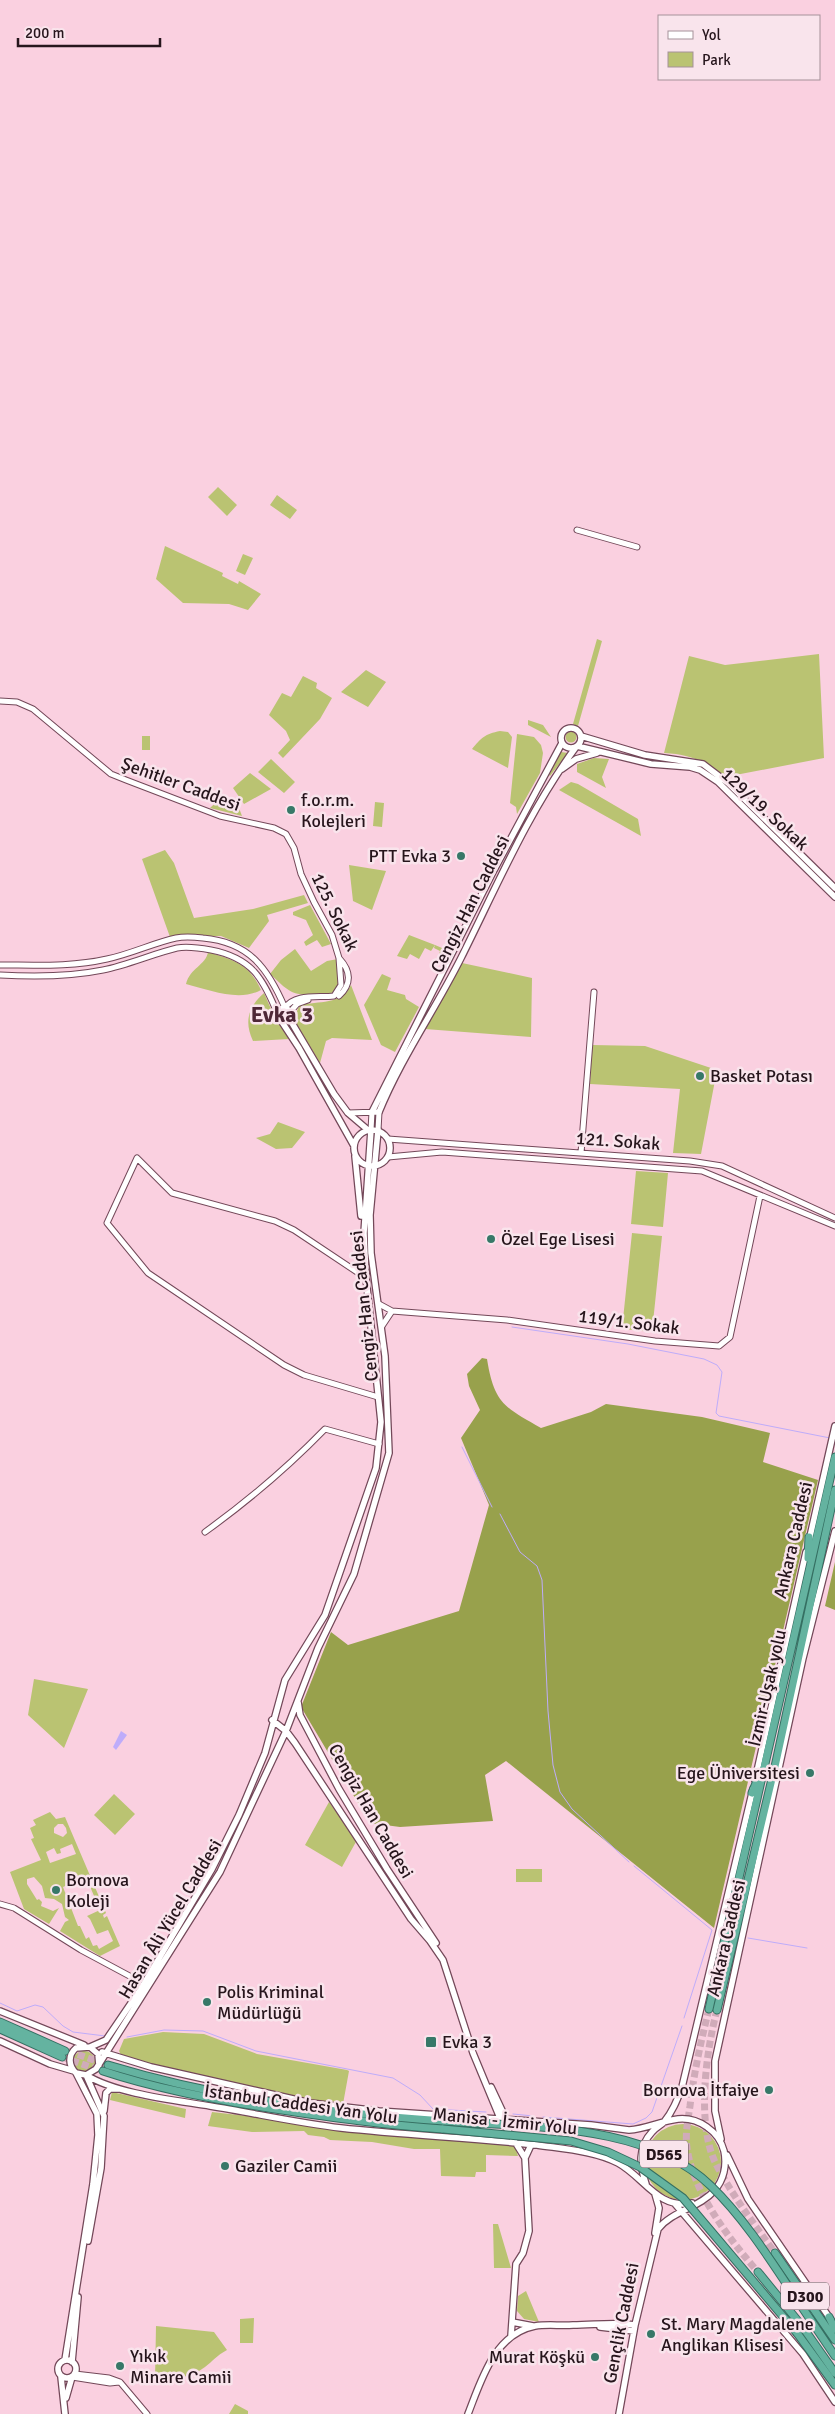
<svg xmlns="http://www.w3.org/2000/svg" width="835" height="2414" font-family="Signika,sans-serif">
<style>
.green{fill:#bac372;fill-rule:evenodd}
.forest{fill:#98a14c}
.water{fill:#beacfa}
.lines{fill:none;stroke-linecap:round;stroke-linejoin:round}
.stream{stroke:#beacfa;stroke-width:1}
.trunk-tunnel{stroke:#d0abb9;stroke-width:7;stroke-dasharray:7 3.5;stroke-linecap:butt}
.tertiary-casing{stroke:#734859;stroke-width:7}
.secondary-casing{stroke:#734859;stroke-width:8}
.trunk-casing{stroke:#356f62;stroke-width:9}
.tertiary{stroke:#fff;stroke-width:5}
.secondary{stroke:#fff;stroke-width:5.5}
.trunk{stroke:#64b3a0;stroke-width:7}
.trunk-bridge-casing{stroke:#356f62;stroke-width:9;stroke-linecap:butt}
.trunk-bridge{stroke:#64b3a0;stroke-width:7}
.poi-dot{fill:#377868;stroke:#f9e4ec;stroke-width:2}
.labels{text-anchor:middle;stroke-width:5;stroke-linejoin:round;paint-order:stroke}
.shield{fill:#f9e4ec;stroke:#65535a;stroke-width:1}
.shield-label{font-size:16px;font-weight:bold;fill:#26151c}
.street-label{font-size:18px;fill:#26151c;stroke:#f9e4ec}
.poi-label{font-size:18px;fill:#26151c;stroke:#f9e4ec;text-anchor:start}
.district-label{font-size:22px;font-weight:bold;fill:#4e2737;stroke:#f9e4ec}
</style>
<rect width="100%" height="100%" fill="#fad0e0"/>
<!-- green -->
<path class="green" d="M218,487L237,505L227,516L208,497Z
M277,495L297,510L290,519L270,505Z
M165,546L223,573L222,576L238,584L239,581L261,594L248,610L229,604L183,603L156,579Z
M243,554L253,558L245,575L236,571Z
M597,639L602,641L578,726L573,724Z
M819,654L824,758L725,777C706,761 689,754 664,753L689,656L725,665Z
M366,670L386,682L368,707L341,692Z
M303,676L317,683L316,688L332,698L320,719L283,758L278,753L290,740L286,731L269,715L282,693L291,697Z
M528,720L543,725L551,737L528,725Z
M500,731L508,732L512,737L508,768L472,749C481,738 485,734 500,731Z
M565.5 737a5.5 5.5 0 1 1 11 0a5.5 5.5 0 1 1-11 0Z
M517,734L534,737L541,745L543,753L540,773L517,814L516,807L510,803Z
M142,736H150V750H142Z
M561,752L568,753L550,776L549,775Z
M594,758L609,759L602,777L606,788L577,772V764Z
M271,759L295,782L284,793L258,772Z
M250,773L271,789L244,804L233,788Z
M571,782L578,784L638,819L641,836L559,790Z
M223,796L239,808L242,816L210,808Z
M375,802L384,803L382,827L373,826Z
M165,850L174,863L194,918L253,909L304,895L308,903L267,915L269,921L249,948L221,936L170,937L142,859Z
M349,865L386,871L372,910L353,901Z
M310,905L331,944L322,947L317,940L306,946L304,942L313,935L306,920L293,915V912Z
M409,935L435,945L431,951L425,948L419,959L410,954L407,959L397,956Z
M435,945L449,951L443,964H441L442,960L438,958L440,951L434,948Z
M295,949L311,971L327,961L338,959C338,967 341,979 338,986C334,1000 302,996 292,992C284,988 277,980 270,974L281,960Z
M208,952C233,960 249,963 261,990C239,1002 209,990 186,984C190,968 206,965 208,952Z
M462,963L532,978L531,1037L425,1029Z
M382,974L391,978L387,990L405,995L406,999L419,1007L395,1052L381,1045L364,1005Z
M351,985L372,1040L332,1038L326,1041L320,1063L297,1025C294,1017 296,1012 300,1005C318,1001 342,1005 351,985Z
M264,993L275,1018L289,1039L253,1041C244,1022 248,1007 264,993Z
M592,1045L645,1046L717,1070L701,1154L673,1153L680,1089L590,1084Z
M278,1122L305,1132L292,1148L276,1149L256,1138L270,1134Z
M636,1171L668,1173L663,1227L631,1224Z
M632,1233L662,1236L652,1332L622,1329Z
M34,1679L88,1689L64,1748L28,1715Z
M114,1794L135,1814L115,1835L94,1815Z
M329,1802L357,1840L342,1867L305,1845Z
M50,1812L56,1819L65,1817L106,1913L103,1915L104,1918L107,1916L120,1946L100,1956L60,1931L65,1922L69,1920L65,1917L62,1904L54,1899L45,1898L42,1886L34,1877L27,1879V1884L37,1900L39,1899L42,1902L41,1906L53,1911L59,1908L49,1924L24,1909L10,1872L41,1860L31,1839L34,1838L30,1828L36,1825L33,1820ZM58,1824H63L66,1828L67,1833L63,1837L54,1833V1828ZM72,1844L76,1854L50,1863L46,1852L54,1848L57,1854L61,1853L60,1849ZM86,1877L100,1910L87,1916L90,1919L97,1934L108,1930L113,1941L99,1949L97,1945L93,1946L89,1937L86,1939L80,1926H78L63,1887Z
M516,1869H542V1882H516Z
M163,2032L204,2034L257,2054L347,2070L349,2071L343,2104L313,2101L160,2067L121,2055L119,2051L124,2039Z
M73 2062a11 11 0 1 1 22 0a11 11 0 1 1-22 0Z
M112,2092L186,2109L185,2118L110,2100Z
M212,2112L515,2146L518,2156L486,2155V2172H476L475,2177L441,2176L440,2149H414L372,2142L330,2140L324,2137L308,2135L304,2131L252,2132L208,2126Z
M645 2162a38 38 0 1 1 76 0a38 38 0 1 1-76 0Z
M493,2224H498L511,2268H494Z
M526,2291L539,2322L524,2319L517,2311L518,2296Z
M254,2318L253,2343H240V2319Z
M156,2326L214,2332L227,2350C216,2356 213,2361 205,2367C189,2379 174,2379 155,2379Z
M235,2404L248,2411V2414H229Z"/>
<!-- forest -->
<path class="forest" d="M482,1358L487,1359C494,1403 504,1407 541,1428L591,1412L606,1404L702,1417L770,1433L763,1462L818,1480L714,1928L506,1761L485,1775L493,1821L400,1827L370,1823L301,1707L331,1632L348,1645L459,1611L489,1505L461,1438L480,1410L469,1386L467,1374Z
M835,1562V1610L825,1606Z"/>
<!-- water -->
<path class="water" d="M121,1731L127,1735L116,1750L113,1747Z"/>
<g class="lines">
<!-- stream -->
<path class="stream" d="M512,1327L628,1344L704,1359L717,1365L722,1372L716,1413L719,1416L830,1438
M462,1447L492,1507
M500,1514L520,1552L537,1566L542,1580L548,1711L553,1765L560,1792L572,1809L629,1862
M634,1866L712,1930L684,2018
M748,1938L807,1948
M0,2003L17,2011L35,2005L43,2007L63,2026L73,2032L105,2036
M127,2037L164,2030L203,2031L256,2051L393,2078L420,2095L433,2109L486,2112
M513,2114L533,2116
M543,2117L633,2124L646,2118L652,2112L682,2026"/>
<!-- trunk-tunnel -->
<path class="trunk-tunnel" d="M709,2009C701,2041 694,2072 690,2106C688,2120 685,2133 687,2148C693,2192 729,2239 758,2272
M717,2010C706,2051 696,2125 716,2164C732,2195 754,2224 775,2253
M68,2051L105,2064
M62,2057L102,2071"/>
<defs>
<path id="tertiary" d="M577,530L637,547
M0,701L17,702L33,709L111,774L126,780L220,816L274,828L286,834L294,848L301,874L314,902L332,935L339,958L341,985L334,996C318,998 295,993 285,1008C268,968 249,942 203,938C195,937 185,936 176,938C153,943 131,954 107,959C72,967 36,965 0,965
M0,975C35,977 69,977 103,970C128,965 152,954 177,948C188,946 200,948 211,950C252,958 263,978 278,1015
M339,996C352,984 351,971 339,958
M290,1012L297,1004L308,1000
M348,1113L379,1112L378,1130
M371,1130L372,1112
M388,1139L690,1161L722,1166L835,1218
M581,1153L594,992
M388,1157L442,1152L702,1171L835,1226
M366,1278L294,1230L275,1221L172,1193L137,1158L107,1223L148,1273L284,1365L304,1375L378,1397
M379,1304L392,1311L507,1320L655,1341L719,1346L730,1337L760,1196
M382,1326L392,1311
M205,1532C248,1501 288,1467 325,1429L379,1444
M0,1904L14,1908L81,1950L137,1980L143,1991
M75,2374L109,2378L120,2382L147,2414
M72,2377L110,2383L119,2382"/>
<path id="secondary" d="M561 738a10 10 0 1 1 20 0a10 10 0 1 1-20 0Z
M581,736L645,755L703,764L728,783L835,888
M577,746L651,764L690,767L700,770L718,782L835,897
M562,769L576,759L597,753
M278 1014a6 6 0 1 1 12 0a6 6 0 1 1-12 0Z
M289,1018L334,1094L348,1113L368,1130
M280,1019L299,1048L354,1146
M372,1112L494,870L562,743
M379,1112C401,1058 435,1010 461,958C497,886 528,812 576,747
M354 1148a18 18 0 1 1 36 0a18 18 0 1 1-36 0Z
M355,1156L361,1216
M809,1541L835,1426
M298,1702L300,1715L339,1789L387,1869L436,1943
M272,1720L286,1731L295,1743L411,1919L430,1941L443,1960L473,2053L500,2118L525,2158
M755,1780L806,1552
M0,2011L84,2045
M0,2041L50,2064L74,2071
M90,2047L106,2040L142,1987L212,1869L239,1815L265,1753L285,1680L325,1615L376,1468L381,1422L366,1278L364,1233L371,1130
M102,2052L151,2067L311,2103L379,2111L591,2125L629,2130C646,2129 661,2121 678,2119C698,2117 719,2131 724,2151C727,2165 724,2180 714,2191C699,2208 672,2211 658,2229L635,2325L619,2414
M99,2065L98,2054L90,2047L76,2048C68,2055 68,2065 76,2073L86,2075L96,2069L220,1872L286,1731L318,1648L354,1574L389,1453L385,1356L371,1253L370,1215L378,1130
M86,2075C117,2094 174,2100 210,2106C254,2113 298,2123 341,2128C406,2135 472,2138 537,2145C564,2149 595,2151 618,2163C644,2177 658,2210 692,2203
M86,2075L104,2116L101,2168L88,2241
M491,2087L506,2119
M104,2111L106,2093L110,2089H119
M721,2139L715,2111V2061L803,1658L835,1531
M727,2155L748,2199L831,2320
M646,2184C640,2166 637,2148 652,2132C655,2128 660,2126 664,2122C673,2111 677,2100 682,2087L753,1789
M655,2194L659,2208L655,2233
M675,2204L803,2354L835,2402
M512,2322L533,2326
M600,2327L634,2331
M511,2336L516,2264L523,2253L529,2231L525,2158L531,2145
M58 2369a9 9 0 1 1 18 0a9 9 0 1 1-18 0Z
M65,2360L93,2184L98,2135L97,2114L76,2073
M72,2362L78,2297
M61,2377L65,2414
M66,2398L72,2377
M468,2414C481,2381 494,2334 535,2326C547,2324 561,2326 573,2325C594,2325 614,2322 635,2325"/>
<path id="trunk" d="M808,1558L809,1537
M752,1793L759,1776
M709,2009L835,1457
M717,2010L776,1762L835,1490
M0,2022L65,2051
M0,2029L62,2057
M108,2065C217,2098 330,2113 444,2121
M103,2071C154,2088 208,2098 262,2107C323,2116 382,2125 443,2129
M775,2253L835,2340
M758,2272L802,2326L835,2373
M829,2317L835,2329
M810,2319L835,2356
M797,2333L835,2385"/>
</defs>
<!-- tertiary casing -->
<use href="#tertiary" class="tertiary-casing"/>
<!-- secondary casing -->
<use href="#secondary" class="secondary-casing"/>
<!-- trunk casing -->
<use href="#trunk" class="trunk-casing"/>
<!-- tertiary -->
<use href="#tertiary" class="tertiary"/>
<!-- secondary -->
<use href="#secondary" class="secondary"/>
<!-- trunk -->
<use href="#trunk" class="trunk"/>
<defs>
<path id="trunk-bridge" d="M444,2121C530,2128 645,2122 711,2186C750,2224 779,2274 810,2319
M443,2129L571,2141L608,2152L640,2167L683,2198L797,2333"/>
</defs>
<!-- trunk-bridge casing -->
<use href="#trunk-bridge" class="trunk-bridge-casing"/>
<!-- trunk-bridge -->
<use href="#trunk-bridge" class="trunk-bridge"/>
</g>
<!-- markers -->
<g class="poi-dot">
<circle cx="291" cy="810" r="5"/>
<circle cx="461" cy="856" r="5"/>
<circle cx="700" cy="1076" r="5"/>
<circle cx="491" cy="1239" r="5"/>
<circle cx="810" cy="1773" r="5"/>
<circle cx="56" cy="1890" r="5"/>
<circle cx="207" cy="2002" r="5"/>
<rect x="425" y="2036" width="12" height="12" rx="2.5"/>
<circle cx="769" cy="2090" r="5"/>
<circle cx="225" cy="2166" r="5"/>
<circle cx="651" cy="2334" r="5"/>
<circle cx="595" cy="2357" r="5"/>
<circle cx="120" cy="2366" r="5"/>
</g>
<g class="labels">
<!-- shield labels -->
<g class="shield">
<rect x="640" y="2140.5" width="48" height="27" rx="4"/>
<rect x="781" y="2282.5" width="48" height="27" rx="4"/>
</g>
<g class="shield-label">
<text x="664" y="2160">D565</text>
<text x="805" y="2302">D300</text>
</g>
<!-- street labels -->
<g class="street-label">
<text transform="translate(181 784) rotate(20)" y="6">Şehitler Caddesi</text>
<text transform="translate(765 809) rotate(43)" y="6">129/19. Sokak</text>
<text transform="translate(470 904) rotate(-63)" y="6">Cengiz Han Caddesi</text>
<text transform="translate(335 912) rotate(64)" y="6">125. Sokak</text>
<text transform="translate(618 1141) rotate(4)" y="6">121. Sokak</text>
<text transform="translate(364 1306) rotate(-96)" y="6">Cengiz Han Caddesi</text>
<text transform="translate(629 1322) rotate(7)" y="6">119/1. Sokak</text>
<text transform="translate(793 1540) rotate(-77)" y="6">Ankara Caddesi</text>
<text transform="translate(767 1688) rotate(-77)" y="6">İzmir-Uşak yolu</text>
<text transform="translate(371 1811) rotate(60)" y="6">Cengiz Han Caddesi</text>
<text transform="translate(170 1919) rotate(-59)" y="6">Hasan Âli Yücel Caddesi</text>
<text transform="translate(726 1938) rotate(-77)" y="6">Ankara Caddesi</text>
<text transform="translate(301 2104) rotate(8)" y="6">İstanbul Caddesi Yan Yolu</text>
<text transform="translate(505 2121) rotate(6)" y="6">Manisa - İzmir Yolu</text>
<text transform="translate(621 2323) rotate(-79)" y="6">Gençlik Caddesi</text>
</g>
<!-- poi labels -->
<g class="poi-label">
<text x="301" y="806">f.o.r.m.<tspan x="301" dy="21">Kolejleri</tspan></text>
<text x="451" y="862" text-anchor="end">PTT Evka 3</text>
<text x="710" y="1082">Basket Potası</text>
<text x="501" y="1245">Özel Ege Lisesi</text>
<text x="800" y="1779" text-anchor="end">Ege Üniversitesi</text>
<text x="66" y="1886">Bornova<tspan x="66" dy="21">Koleji</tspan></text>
<text x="217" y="1998">Polis Kriminal<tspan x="217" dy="21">Müdürlüğü</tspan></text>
<text x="442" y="2048">Evka 3</text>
<text x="759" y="2096" text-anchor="end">Bornova İtfaiye</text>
<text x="235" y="2172">Gaziler Camii</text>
<text x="661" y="2330">St. Mary Magdalene<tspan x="661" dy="21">Anglikan Klisesi</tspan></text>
<text x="130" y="2362">Yıkık<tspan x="130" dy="21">Minare Camii</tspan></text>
<text x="585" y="2363" text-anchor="end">Murat Köşkü</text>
</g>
<!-- district labels -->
<g class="district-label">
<text x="282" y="1022">Evka 3</text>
</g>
</g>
<!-- legend -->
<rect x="658" y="15" width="162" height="65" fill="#f9e4ec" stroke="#a59199"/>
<rect x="668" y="31" width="25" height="8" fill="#ffffff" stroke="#a59199"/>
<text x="702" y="40" font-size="15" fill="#26151c">Yol</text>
<rect x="668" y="52" width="25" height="15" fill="#bac372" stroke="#a59199"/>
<text x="702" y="65" font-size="15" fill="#26151c">Park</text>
<!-- scale -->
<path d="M18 38v8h142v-8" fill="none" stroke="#26151c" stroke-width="2.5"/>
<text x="25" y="38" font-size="15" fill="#26151c" stroke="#f9e4ec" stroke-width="4" paint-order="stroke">200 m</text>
</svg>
